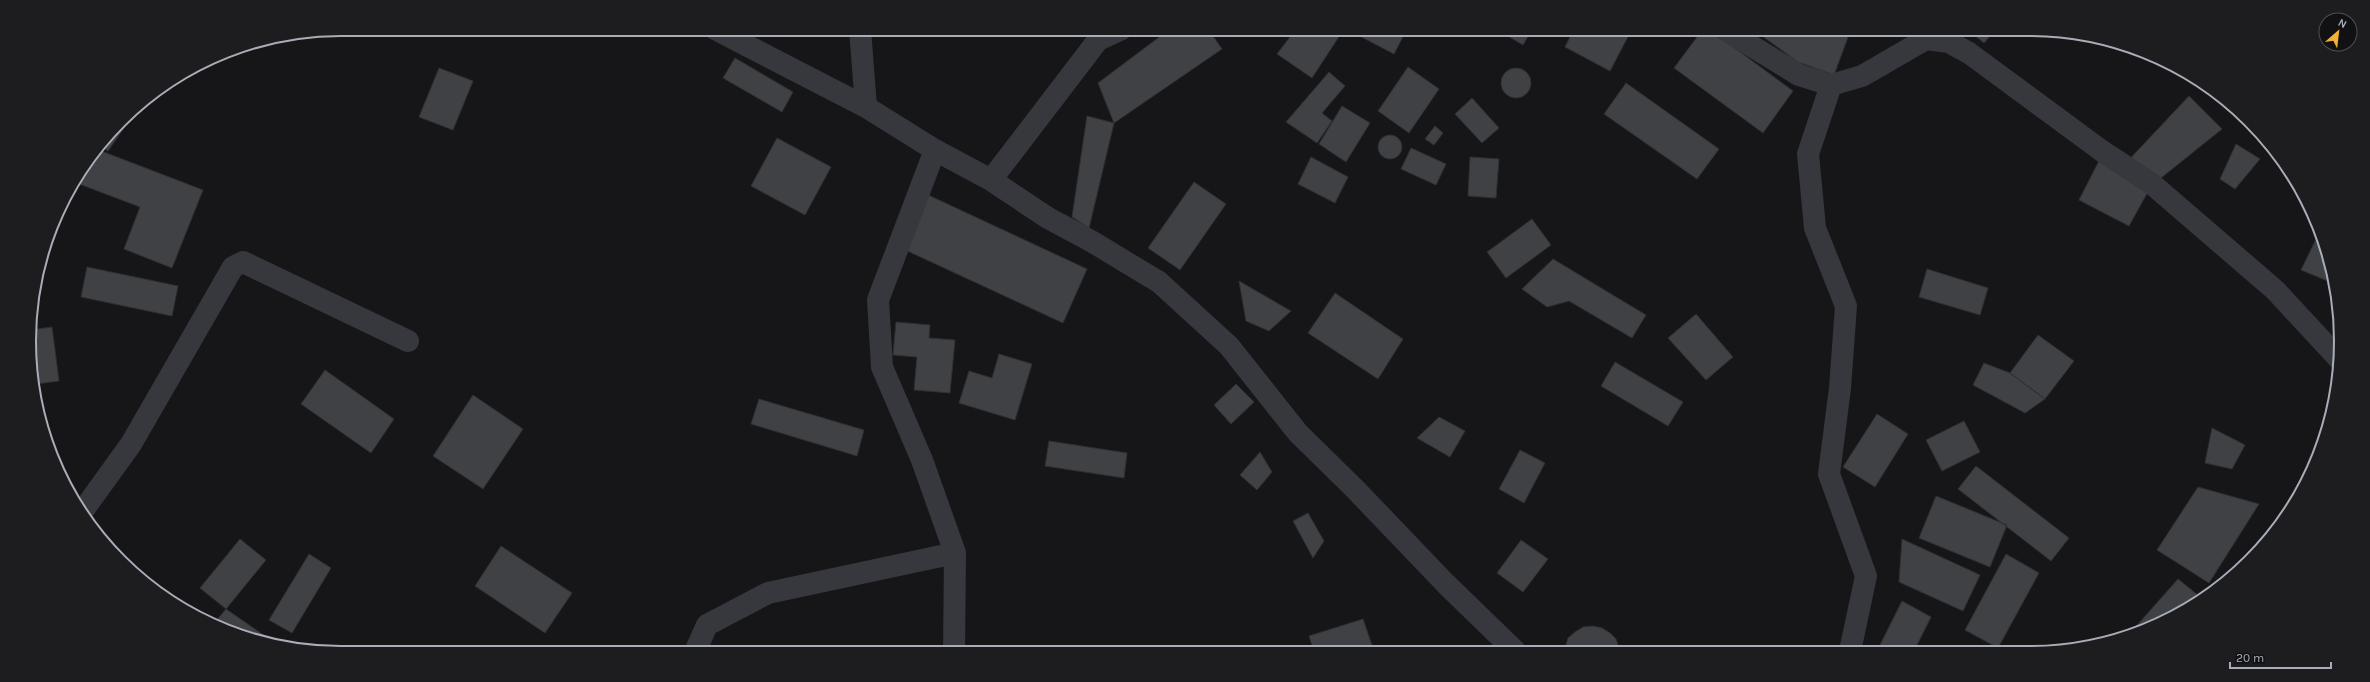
<svg xmlns="http://www.w3.org/2000/svg" width="2370" height="682" font-family="Karla,sans-serif">
<style>
.building{fill:#404145;stroke:#303034}
.lines{fill:none;stroke-linecap:round;stroke-linejoin:round}
.minor{stroke:#37383d;stroke-width:22}
.rim{fill:none;stroke:#a8adb8;stroke-width:2}
</style>
<rect width="100%" height="100%" fill="#161618"/>
<!-- building -->
<path class="building" d="M1170,29L1193,31L1208,29L1222,49L1114,123L1098,83Z
M1296,29H1333L1340,35L1312,78L1277,54Z
M1352,29H1407L1394,54L1350,31Z
M1496,29H1532L1523,45Z
M1574,29H1632L1610,71L1565,47Z
M1703,29H1709L1793,91L1763,133L1674,68Z
M1760,29H1851L1834,75L1798,62L1758,33Z
M1967,29H1996L1984,43Z
M735,58L793,92L782,112L723,78Z
M1408,67L1439,89L1409,133L1378,111Z
M439,68L473,81L453,130L419,117Z
M1501 83a15 15 0 1 1 30 0a15 15 0 1 1-30 0Z
M1329,72L1345,86L1322,113L1332,121L1317,143L1286,122Z
M1626,83L1719,149L1697,179L1604,114Z
M2189,96L2222,129L2156,182L2125,164Z
M1472,98L1499,128L1482,143L1455,114Z
M141,103L108,151L99,145L135,107Z
M1342,106L1370,123L1346,162L1319,144Z
M1087,116L1114,123L1089,228L1072,217Z
M1435,126L1443,133L1434,145L1425,139Z
M1378 147a12 12 0 1 1 24 0a12 12 0 1 1-24 0Z
M777,138L831,167L805,215L751,186Z
M2236,144L2260,159L2235,189L2220,179Z
M1411,148L1446,164L1436,185L1401,169Z
M96,149L203,190L172,268L124,249L140,207L74,182Z
M1311,157L1348,177L1335,203L1298,184Z
M1470,157L1499,159L1496,198L1468,196Z
M2099,161L2150,188L2129,226L2079,200Z
M1194,182L1226,204L1180,270L1148,248Z
M926,194L1087,269L1063,323L901,248Z
M1532,219L1551,245L1506,278L1487,252Z
M2320,231L2335,280V284L2301,270Z
M1553,259L1646,315L1632,338L1569,301L1547,307L1522,289Z
M87,267L178,286L172,316L81,297Z
M1927,269L1988,288L1980,315L1919,297Z
M1239,281L1291,311L1269,331L1246,321Z
M1335,293L1403,339L1378,379L1308,333Z
M1696,314L1733,357L1706,380L1668,338Z
M896,322L930,325L929,338L955,340L950,393L914,390L917,357L893,355Z
M52,327L59,381L36,384L31,330Z
M2038,335L2074,361L2045,399L2010,373Z
M999,354L1032,364L1015,420L959,403L969,371L992,378Z
M1615,362L1683,402L1668,426L1601,386Z
M1984,363L2010,373L2045,399L2025,413L1973,385Z
M325,370L394,419L371,453L301,404Z
M1236,384L1254,402L1231,424L1214,405Z
M473,395L523,429L483,489L433,456Z
M759,399L864,430L857,456L751,424Z
M1877,414L1908,434L1875,487L1843,467Z
M1439,417L1465,431L1450,457L1417,438Z
M1964,421L1980,452L1942,471L1926,440Z
M2212,428L2245,445L2232,469L2205,463Z
M1049,441L1127,453L1124,478L1045,466Z
M1520,450L1545,463L1524,503L1499,489Z
M1260,452L1272,472L1257,490L1240,475Z
M1976,466L2069,538L2051,561L1958,489Z
M2198,487L2259,504L2209,583L2157,550Z
M1936,496L2007,525L1990,567L1919,538Z
M1308,513L1324,541L1313,558L1293,521Z
M240,539L266,560L226,609L200,588Z
M1902,539L1980,575L1963,611L1899,582Z
M1521,540L1548,559L1523,592L1497,573Z
M501,546L572,593L545,633L475,586Z
M309,554L331,568L292,633L269,620Z
M2006,554L2039,573L1998,648L1965,630Z
M2178,579L2199,596L2192,604L2167,621L2131,632Z
M165,591L191,607L188,612L162,595Z
M1902,601L1931,617L1914,651H1877Z
M226,609L278,645L215,622Z
M1363,619L1374,651L1314,652L1309,636Z
M1593,626L1602,628L1610,633L1616,639L1620,651H1564L1568,638L1575,632L1583,627Z"/>
<g class="lines">
<!-- minor -->
<path class="minor" d="M715,29L866,107L935,150L991,180L1048,218L1091,241L1159,282L1229,346L1298,433L1355,489L1446,584L1515,651
M860,29L866,107
M1724,29L1799,75L1831,85L1862,76L1926,39L1949,42L1969,53L2102,151L2152,184L2275,290L2339,359
M1831,85L1808,154L1815,228L1846,306L1840,388L1829,474L1866,576L1850,651
M935,150L878,300L882,367L922,460L955,553L954,652
M991,180L1098,40L1122,29
M82,512L131,444L233,267L243,262L408,341
M695,652L707,625L768,593L955,553"/>
</g>
<!-- crop -->
<path d="M0 0H2370V682H0ZM341 36H2029A305 305 0 0 1 2334 341V341A305 305 0 0 1 2029 646H341A305 305 0 0 1 36 341V341A305 305 0 0 1 341 36Z" fill="#1d1d20" fill-rule="evenodd"/>
<path class="rim" d="M341 36H2029A305 305 0 0 1 2334 341V341A305 305 0 0 1 2029 646H341A305 305 0 0 1 36 341V341A305 305 0 0 1 341 36Z"/>
<!-- north arrow -->
<g transform="translate(2338 32) rotate(28)"><circle r="19" fill="#111113" stroke="#4d4f55"/>
<path d="M0-3L7 15L0 10L-7 15Z" fill="#f2b134"/>
<text y="-6" font-size="11" font-weight="bold" text-anchor="middle" fill="#a8adb8">N</text>
</g>
<!-- scale -->
<path d="M2230 662v6h101v-6" fill="none" stroke="#a8adb8" stroke-width="2"/>
<text x="2236" y="662" font-size="12" fill="#a8adb8" stroke="#111113" stroke-width="3" paint-order="stroke">20 m</text>
</svg>
